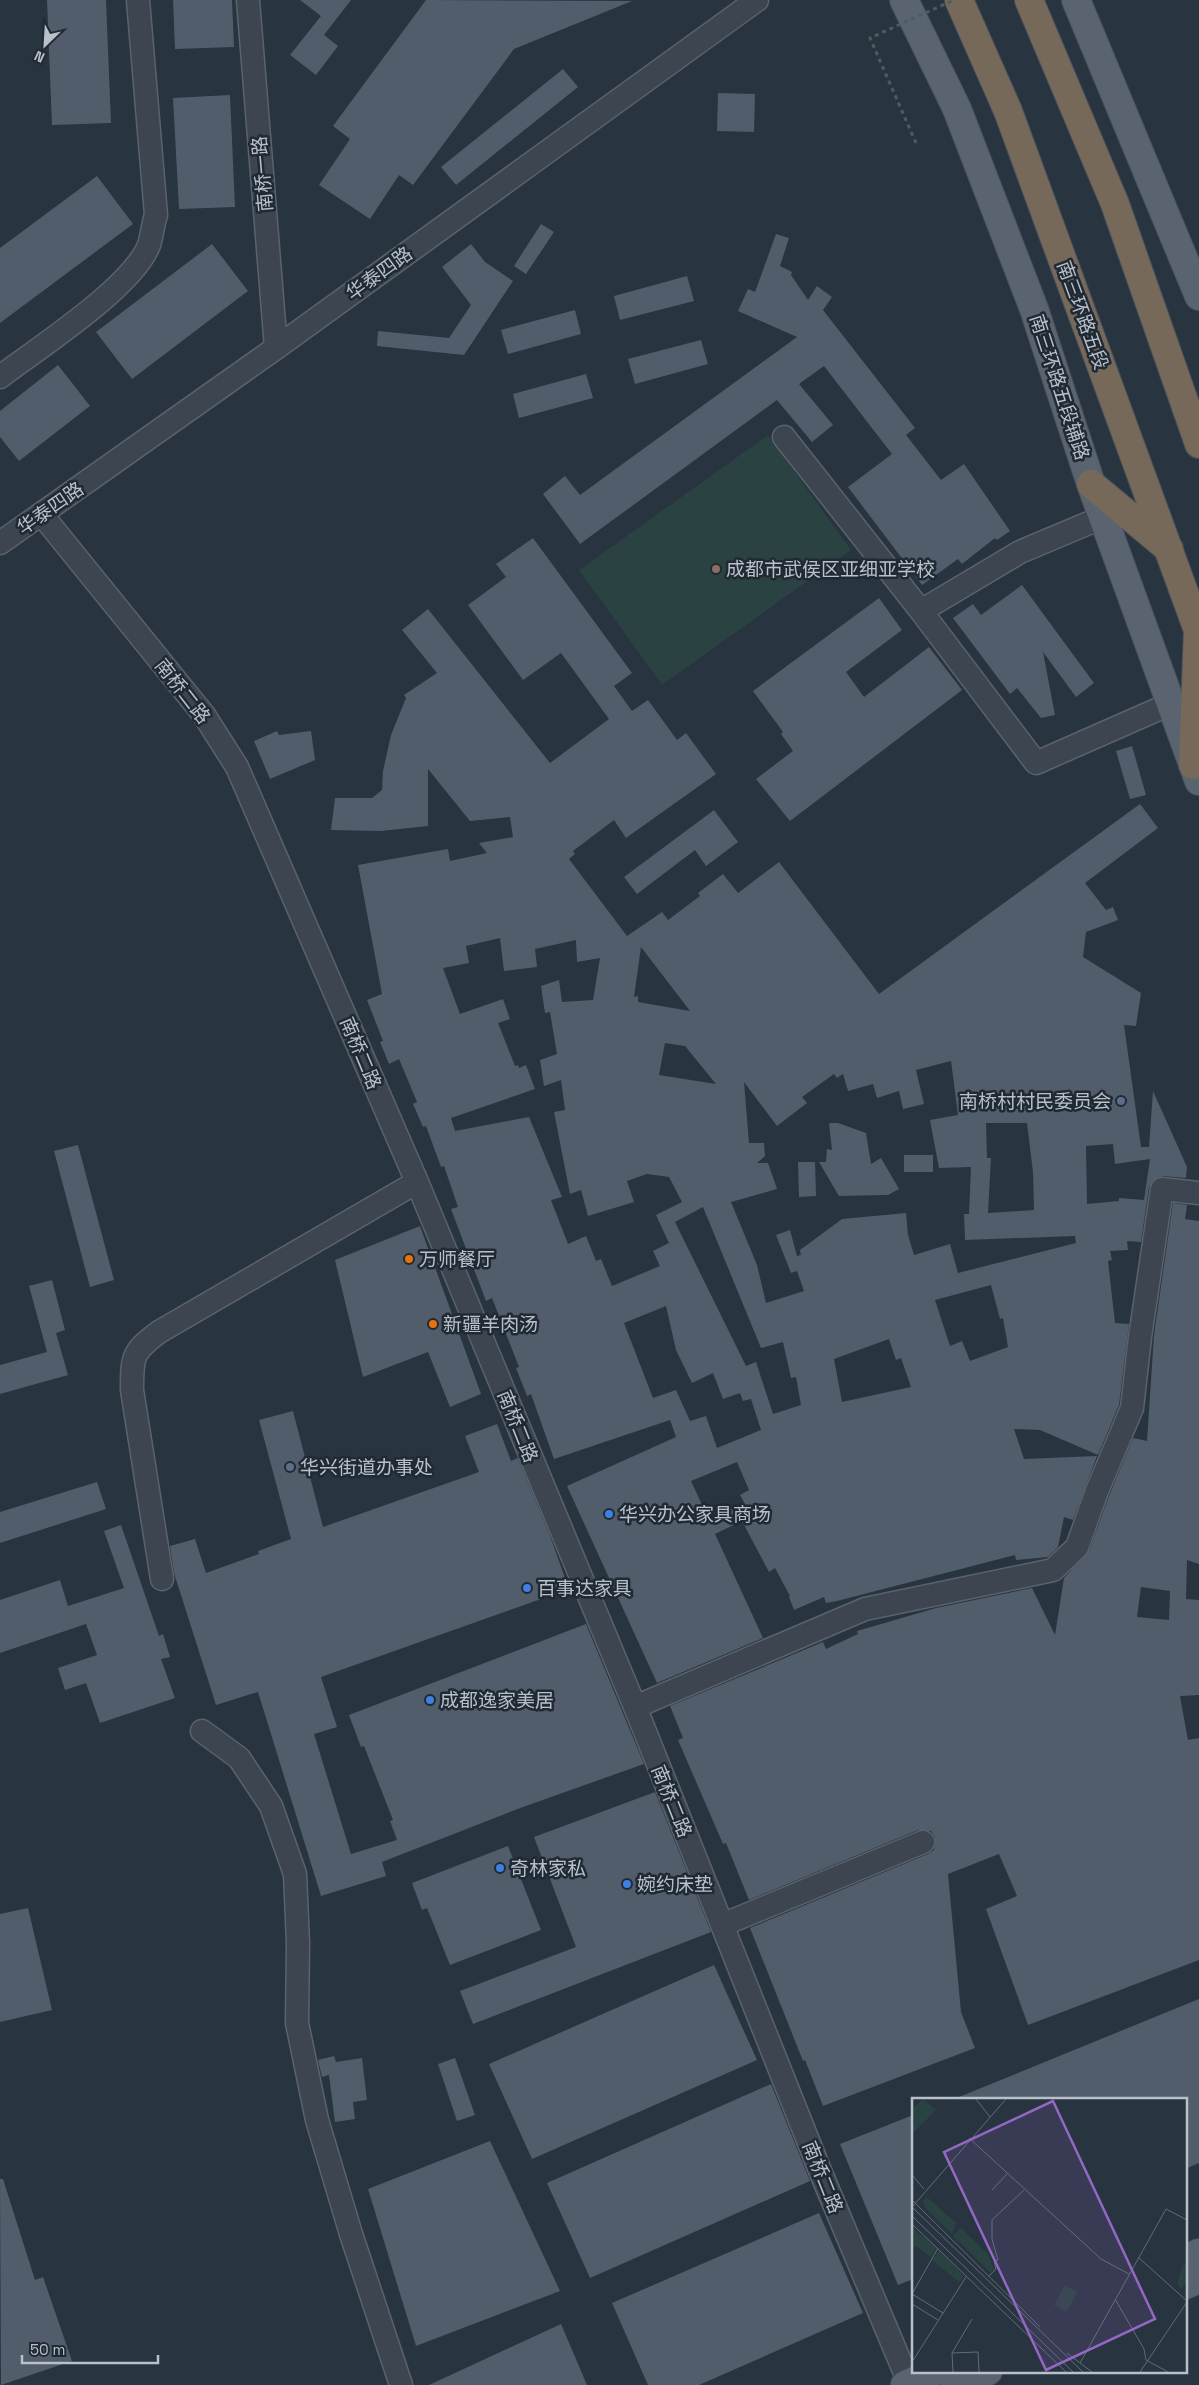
<svg xmlns="http://www.w3.org/2000/svg" width="1199" height="2385" font-family="'Space Grotesk','Noto Sans SC',sans-serif">
<style>
.green{fill:#2b4242}
.building{fill:#515d6b;fill-rule:evenodd}
.lines{fill:none;stroke-linecap:round;stroke-linejoin:round}
.minor-casing{stroke:#5a636d;stroke-width:25}
.major-casing{stroke:#49515c;stroke-width:30}
.highway-casing{stroke:#47505a;stroke-width:30}
.minor{stroke:#3c4550;stroke-width:22}
.major{stroke:#5a6470;stroke-width:28}
.highway{stroke:#766959;stroke-width:28}
.path-bridge{stroke:#4a5e60;stroke-width:3;stroke-dasharray:4 4;stroke-linecap:butt}
.education-dot{fill:#8d6e63;stroke:#202a35;stroke-width:2}
.service-dot{fill:#5c6f8a;stroke:#202a35;stroke-width:2}
.food-dot{fill:#e8710a;stroke:#202a35;stroke-width:2}
.shop-dot{fill:#3f7fe0;stroke:#202a35;stroke-width:2}
.labels{text-anchor:middle;stroke-width:5;stroke-linejoin:round;paint-order:stroke}
.street-label{font-size:19px;fill:#b9c0ca;stroke:#202a35}
.poi-label{font-size:19px;fill:#b9c0ca;stroke:#202a35;text-anchor:start}
.inset-road{fill:none;stroke:#626c77;stroke-width:1}
.view{fill:#9467c3;fill-opacity:0.15;stroke:#9467c3;stroke-width:2.5}
.inset-edge{fill:none;stroke:#b9c0ca;stroke-width:2.5}
</style>
<rect width="100%" height="100%" fill="#283440"/>
<!-- green -->
<path class="green" d="M768,435L851,550L662,685L579,570Z"/>
<!-- building -->
<path class="building" d="M47,0H106L111,123L52,125Z
M173,0H232L234,47L175,49Z
M300,0H351L324,35L338,46L316,75L290,55L321,16Z
M426,0L632,1L514,49L413,185L399,175L370,219L319,185L350,139L333,126Z
M563,69L578,87L456,185L441,167Z
M718,93L755,94L754,132L717,131Z
M230,95L235,207L179,209L173,98Z
M97,176L133,224L0,323V248Z
M541,224L554,232L526,274L514,266Z
M776,234L789,238L780,266L792,272L791,275L808,300L817,286L832,297L823,310L915,428L906,435L941,480L964,464L1010,531L997,540L995,538L962,564L958,559L922,585L848,487L892,454L824,366L799,384L833,425L812,442L777,400L580,544L543,494L565,476L580,495L797,337L738,311L748,289L755,292Z
M212,244L248,291L132,379L96,332Z
M471,244L485,262L513,281L464,355L377,346L378,331L449,338L471,305L442,267Z
M687,276L694,301L620,320L614,296Z
M575,310L581,334L508,354L501,330Z
M701,340L708,364L635,384L628,359Z
M58,365L90,406L19,461L0,437V411Z
M586,374L593,398L519,418L513,394Z
M533,538L632,673L614,686L632,711L648,700L677,740L686,733L716,774L626,838L614,820L573,851L575,854L569,859L627,936L662,912L668,920L700,896L698,893L723,874L738,893L779,862L879,994L1140,804L1158,828L1085,883L1106,910L1113,907L1118,920L1086,932L1083,957L1141,993L1136,1026L1124,1025L1141,1147H1149L1153,1091L1187,1167L1186,1178L1163,1176L1152,1181L1149,1187L1141,1242L1127,1241L1128,1250L1110,1251L1112,1260L1108,1261L1115,1323L1129,1324L1119,1405L1098,1455L1040,1430L1014,1429L1024,1459L1097,1456L1073,1520L1064,1517L1058,1547L1048,1557L1016,1560L1015,1555L837,1601L826,1603L824,1597L794,1610L789,1597L790,1596L775,1568L769,1572L742,1521L715,1534L763,1638L657,1683L567,1486L676,1437L670,1420L554,1459L531,1394L527,1396L516,1368L519,1367L492,1298L486,1301L462,1238L451,1209L458,1207L444,1166L441,1167L426,1126L423,1127L413,1104L417,1102L399,1059L389,1064L380,1042L383,1041L367,1000L382,994L358,865L448,849L450,861L487,853L479,843L513,837L510,817L470,821L428,769V826L381,831L331,830L335,798H372L382,790L383,771L391,735L406,698L404,695L437,673L402,630L428,609L550,763L609,719L561,653L523,680L468,605L506,577L496,564ZM500,938L504,971L537,967L535,949L576,940L577,962L600,958L593,1000L562,1002L559,980L541,986L545,1013L550,1012L557,1054L540,1060L544,1086L561,1080L565,1110L554,1112L570,1194L581,1190L588,1216L634,1202L627,1181L647,1174L669,1177L682,1202L656,1215L669,1243L653,1251L660,1266L612,1286L601,1259L596,1261L586,1236L568,1244L551,1200L562,1197L529,1117L455,1131L451,1118L535,1089L526,1065L519,1068L518,1065L515,1066L498,1023L510,1019L503,999L460,1014L443,968L469,963L466,946ZM641,947L690,1011L638,1002V996L634,997ZM665,1043L685,1046L716,1084L659,1075ZM951,1061L958,1115L930,1120L939,1168L971,1167L969,1214H964L965,1240L1075,1236L1076,1243L958,1273L950,1244L914,1255L908,1235L906,1213L842,1219L800,1250L801,1255L797,1256L790,1230L776,1235L791,1273L797,1271L804,1291L766,1303L757,1265L731,1202L777,1189L768,1163H757L765,1156L764,1143H749L744,1082L777,1126L807,1103L802,1097L834,1074L837,1078L843,1074L848,1091L873,1084L877,1098L899,1091L903,1109L924,1104L916,1070ZM986,1123H1027L1033,1172L1034,1210L988,1213L991,1158H987ZM1113,1144L1115,1164L1150,1159L1144,1200L1119,1198V1201L1087,1204L1086,1146ZM703,1207L761,1348L783,1342L791,1378L796,1377L801,1405L773,1414L756,1362L746,1366L675,1222ZM991,1285L1000,1319L1003,1318L1008,1347L970,1361L962,1341L950,1346L935,1300ZM666,1306L676,1350L692,1383L713,1373L723,1399L740,1393L743,1401L751,1399L761,1430L717,1448L706,1416L690,1421L676,1390L653,1398L624,1323ZM889,1339L896,1360L901,1358L911,1387L842,1402L834,1359ZM737,1462L749,1490L740,1495L744,1502L709,1520L691,1481Z
M1022,585L1094,683L1076,697L1043,652L1055,715L1041,718L1017,688L1010,694L953,618L973,604L981,615Z
M879,598L902,630L846,672L864,697L929,647L962,690L790,821L756,779L793,751L781,734L783,732L753,691Z
M277,731L279,735L311,731L315,760L270,779L254,741Z
M1132,746L1146,795L1130,799L1116,751Z
M714,810L738,842L706,866L695,850L637,894L624,877Z
M829,1123H838L866,1133L871,1164L881,1158L899,1189L888,1195L839,1196L819,1162H826L827,1149L832,1150Z
M78,1145L114,1280L90,1287L54,1151Z
M904,1155H933V1172H904Z
M798,1162H815L816,1196L799,1197Z
M1173,1203L1187,1205L1185,1219L1199,1221V1564L1187,1560L1186,1599L1199,1600V1695L1180,1696L1188,1740L1199,1738V1960L1028,2025L986,1909L1017,1896L999,1854L948,1874L961,2012L975,2048L823,2106L805,2060L803,2061L750,1928L928,1854L934,1850L935,1837L931,1831L918,1830L749,1900L726,1843L723,1844L678,1740L683,1738L670,1706L823,1642L826,1649L858,1634L857,1631L936,1608L1032,1588L1055,1635L1064,1578L1089,1551L1109,1496L1133,1438L1147,1441L1154,1335ZM1141,1587L1170,1591L1169,1620L1137,1617Z
M420,1226L481,1394L450,1407L428,1352L363,1377L335,1260Z
M52,1280L65,1330L56,1333L68,1375L0,1394V1365L47,1352L29,1286Z
M293,1411L323,1527L479,1472L465,1436L497,1424L511,1461L518,1458L549,1533L569,1589L321,1677L337,1727L314,1734L351,1854L397,1840L390,1821L393,1820L364,1746L361,1747L349,1715L586,1624L644,1764L523,1807L382,1862L386,1876L321,1896L258,1692L216,1705L174,1573L170,1546L195,1539L206,1573L259,1554L258,1551L291,1539L259,1420Z
M97,1482L106,1509L0,1543V1512Z
M121,1525L159,1636L163,1634L170,1657L161,1659L175,1698L100,1723L86,1683L65,1690L58,1668L97,1655L86,1624L0,1653V1600L60,1580L68,1606L124,1588L104,1531Z
M655,1792L711,1932L473,2024L460,1991L576,1947L534,1837Z
M508,1846L541,1930L450,1965L427,1908L422,1910L412,1883Z
M28,1908L52,2010L0,2022V1914Z
M714,1965L757,2060L532,2159L489,2064Z
M1199,1999V2163L1185,2169V2099H954Z
M334,2056L336,2062L362,2058L367,2100L353,2102L355,2119L335,2122L329,2075L322,2077L318,2060Z
M455,2058L475,2115L457,2121L438,2064Z
M771,2084L810,2181L590,2278L547,2183Z
M913,2115V2279L898,2285L840,2144Z
M490,2141L560,2291L416,2346L368,2189Z
M0,2179H3L35,2280L43,2277L72,2361L1,2385Z
M819,2213L863,2313L699,2385H648L612,2303Z
M561,2324L587,2385H429Z"/>
<g class="lines">
<defs>
<path id="minor" d="M248,0L276,348
M0,377C38,348 132,288 149,245C152,235 153,224 156,215L138,0
M784,437L921,611L1020,552L1103,517
M42,515L204,715L237,767L417,1182L640,1719L821,2173L910,2385
M0,543L276,348L757,0
M921,611L1036,763L1170,704
M162,1579L132,1390C132,1357 132,1352 159,1332L417,1182
M635,1707L865,1609L1053,1570L1077,1547L1097,1491L1132,1408L1140,1337L1162,1189L1199,1193
M202,1731L239,1758L271,1806L295,1874L298,1943L297,2023L317,2120L351,2234L401,2385
M722,1925L923,1842"/>
<path id="major" d="M904,0L957,109L1034,309L1091,484L1199,781
M1076,0L1199,296
M1185,2260L1199,2253
M1185,2285L1199,2279
M905,2385L936,2371
M956,2385L988,2371"/>
<path id="highway" d="M959,0L1008,111L1199,633
M1029,0L1115,204L1199,444
M1091,484L1169,549
M1193,765L1198,629"/>
</defs>
<!-- minor casing -->
<use href="#minor" class="minor-casing"/>
<!-- major casing -->
<use href="#major" class="major-casing"/>
<!-- highway casing -->
<use href="#highway" class="highway-casing"/>
<!-- minor -->
<use href="#minor" class="minor"/>
<!-- major -->
<use href="#major" class="major"/>
<!-- highway -->
<use href="#highway" class="highway"/>
<!-- path-bridge -->
<path class="path-bridge" d="M916,143L870,38L954,0"/>
</g>
<!-- markers -->
<circle class="education-dot" cx="716" cy="569" r="5"/>
<g class="service-dot">
<circle cx="1121" cy="1101" r="5"/>
<circle cx="290" cy="1467" r="5"/>
</g>
<g class="food-dot">
<circle cx="409" cy="1259" r="5"/>
<circle cx="433" cy="1324" r="5"/>
</g>
<g class="shop-dot">
<circle cx="609" cy="1514" r="5"/>
<circle cx="527" cy="1588" r="5"/>
<circle cx="430" cy="1700" r="5"/>
<circle cx="500" cy="1868" r="5"/>
<circle cx="627" cy="1884" r="5"/>
</g>
<g class="labels">
<!-- street labels -->
<g class="street-label">
<text transform="translate(262 174) rotate(-95)" y="7">南桥一路</text>
<text transform="translate(379 273) rotate(-36)" y="7">华泰四路</text>
<text transform="translate(1083 315) rotate(70)" y="7">南三环路五段</text>
<text transform="translate(1060 387) rotate(72)" y="7">南三环路五段辅路</text>
<text transform="translate(50 508) rotate(-35)" y="7">华泰四路</text>
<text transform="translate(183 691) rotate(52)" y="7">南桥二路</text>
<text transform="translate(361 1053) rotate(67)" y="7">南桥二路</text>
<text transform="translate(518 1426) rotate(68)" y="7">南桥二路</text>
<text transform="translate(672 1801) rotate(68)" y="7">南桥二路</text>
<text transform="translate(823 2177) rotate(68)" y="7">南桥二路</text>
</g>
<!-- poi labels -->
<g class="poi-label">
<text x="726" y="576">成都市武侯区亚细亚学校</text>
<text x="1111" y="1108" text-anchor="end">南桥村村民委员会</text>
<text x="419" y="1266">万师餐厅</text>
<text x="443" y="1331">新疆羊肉汤</text>
<text x="300" y="1474">华兴街道办事处</text>
<text x="619" y="1521">华兴办公家具商场</text>
<text x="537" y="1595">百事达家具</text>
<text x="440" y="1707">成都逸家美居</text>
<text x="510" y="1875">奇林家私</text>
<text x="637" y="1891">婉约床垫</text>
</g>
</g>
<!-- overview -->
<g transform="translate(912 2098)">
<rect width="275" height="275" fill="#283440"/>
<path d="M11,1L24,12L0,36V11ZM15,99L44,125L40,136L13,110L11,102ZM0,129L24,150L19,159L3,148L0,150ZM49,130L76,156L82,171L79,175L41,138ZM27,153L52,178L47,184L20,162ZM271,166L275,168V185L269,191L265,186ZM153,187L166,194L154,214L142,207Z" fill="#2b4242"/>
<path class="inset-road" d="M64,1L78,19M57,40L189,161L217,176M0,77L12,91M80,92L95,76M0,102L128,229M1,108L94,1M0,109L171,274M0,118L161,274M0,126L154,274M26,150L0,196L31,215M227,160L275,203M77,178L84,171L82,163L86,162L80,141V122L112,92M203,201L232,251L234,262M0,206L26,222M40,255L66,254L67,274M155,255L180,274M234,262L256,274M0,264L54,179M168,265L254,111L275,122M41,274L40,255L60,221M228,274L275,204"/>
<path class="view" d="M141,3L243,221L134,272L32,54Z"/>
<rect width="275" height="275" class="inset-edge"/>
</g>
<!-- north arrow -->
<g transform="translate(45 45) rotate(205)" stroke="#202a35" stroke-width="4" paint-order="stroke">
<path d="M0-4L9 19L0 12L-9 19Z" fill="#b9c0ca"/>
<text y="-8" font-size="14" font-weight="bold" text-anchor="middle" fill="#b9c0ca">N</text>
</g>
<!-- scale -->
<path d="M22 2355v8h136v-8" fill="none" stroke="#b9c0ca" stroke-width="2.5"/>
<text x="30" y="2355" font-size="15" fill="#b9c0ca" stroke="#202a35" stroke-width="4" paint-order="stroke">50 m</text>
</svg>
